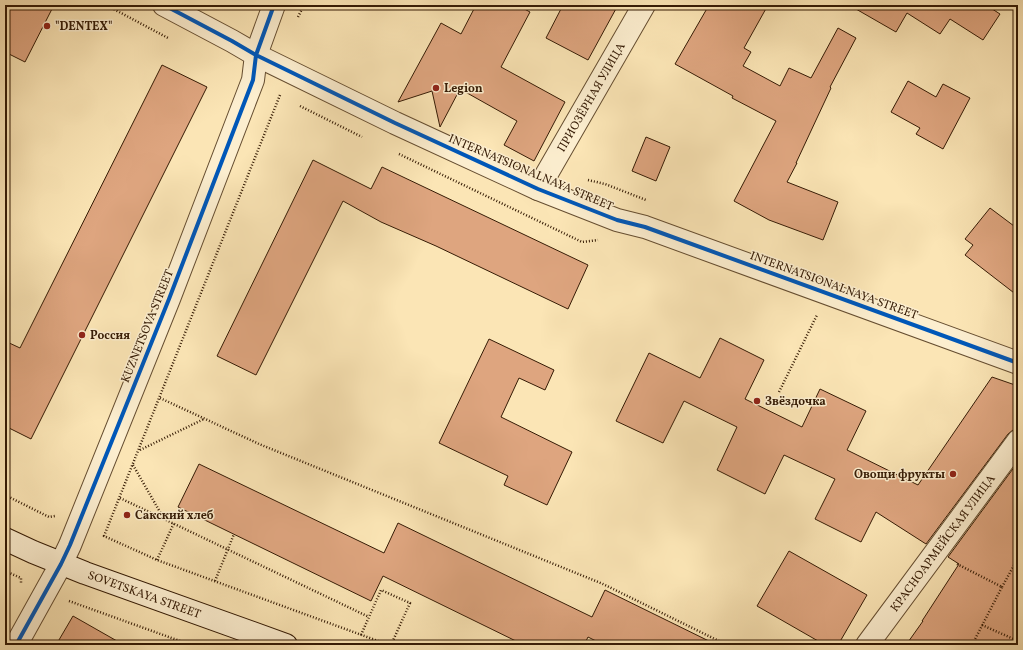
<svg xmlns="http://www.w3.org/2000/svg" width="1023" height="650" font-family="Vollkorn,serif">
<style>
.building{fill:#dea57f;stroke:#351b05}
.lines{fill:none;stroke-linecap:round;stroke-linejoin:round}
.street-casing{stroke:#664e31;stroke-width:24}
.secondary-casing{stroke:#351b05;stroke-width:24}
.path{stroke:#351b05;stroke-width:2.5;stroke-dasharray:1 2;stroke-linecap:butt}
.street{stroke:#fceecf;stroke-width:22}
.secondary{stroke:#fceecf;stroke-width:22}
.cycleway-casing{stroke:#fceecf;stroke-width:6}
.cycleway{stroke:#0057b8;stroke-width:4}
.poi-dot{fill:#8f2418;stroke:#fceecf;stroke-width:1.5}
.labels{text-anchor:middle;stroke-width:3;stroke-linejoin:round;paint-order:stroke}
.poi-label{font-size:12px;font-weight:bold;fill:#351b05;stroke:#fceecf;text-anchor:start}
.street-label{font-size:12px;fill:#351b05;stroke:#fceecf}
</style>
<rect width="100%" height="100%" fill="#fbe5b5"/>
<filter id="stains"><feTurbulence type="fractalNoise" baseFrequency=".005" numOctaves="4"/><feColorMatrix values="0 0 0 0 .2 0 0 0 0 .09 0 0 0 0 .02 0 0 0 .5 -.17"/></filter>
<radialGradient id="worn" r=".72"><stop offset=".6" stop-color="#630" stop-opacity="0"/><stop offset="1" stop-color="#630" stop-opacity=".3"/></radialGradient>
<!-- building -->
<path class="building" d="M5,5H54L25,62L5,52Z
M476,5H517L530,12L501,67L565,102L534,161L504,145L517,121L460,89L440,127L432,91L398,102L441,23L461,34Z
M563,5H618L588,60L546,38Z
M709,5H768L744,48L751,52L743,66L780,86L789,68L811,78L838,28L856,38L830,87L831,88L796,163H797L787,182L838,202L823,240L769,220L734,201L776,121L732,98L733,96L675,64Z
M849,5H986L1000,14L983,40L950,19L940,34L907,13L896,32Z
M162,65L207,87L31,439L5,426V341L20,348Z
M908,81L936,97L943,84L970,98L943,149L916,134L920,128L891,112Z
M646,137L670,147L656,181L632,171Z
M313,160L371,189L382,167L588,265L568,309L436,246L381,222L343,201L256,375L217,356Z
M990,208L1018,229V296L965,255L973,245L965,239Z
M720,338L764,360L745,399L802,427L820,389L866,411L847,450L918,485L992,377L1018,386V429L1013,430L1008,434L926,544L876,512L861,542L815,519L835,479L784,455L765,494L717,470L737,427L684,401L663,443L616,421L649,353L700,378Z
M489,339L554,370L545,390L519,378L501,417L572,452L547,505L504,485L508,476L439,443Z
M1018,462V645H906L923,621H922L959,564L948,557Z
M199,464L384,553L398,523L592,617L605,590L717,645H604L588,637L584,645H524L383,576L371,601L178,507Z
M789,551L867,595L838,645H825L757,606Z
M73,616L124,645H56Z"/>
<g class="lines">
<defs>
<g id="street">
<path d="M164,5L232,41L256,55L395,123L538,189L617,220L645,227L1018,363"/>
<path id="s1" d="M538,189L644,5"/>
<path d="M16,645L61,564L70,545L169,299L253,80L256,55L274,5"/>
<path id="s2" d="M867,645L1018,441"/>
</g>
<g id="secondary">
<path id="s3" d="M5,539L33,552L85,573L286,645"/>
</g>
</defs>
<!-- street casing -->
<use href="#street" class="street-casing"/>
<!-- secondary casing -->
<use href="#secondary" class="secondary-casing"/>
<!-- path -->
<path class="path" d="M106,5L168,38
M298,17L304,5
M280,95L104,536L157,560L389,645
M300,106L362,137
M399,154L582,242L598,240
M588,180L605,184L646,200
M779,392L817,315
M160,398L259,444L603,584L727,645
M140,450L204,419
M133,465L164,519
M5,495L49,517L55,516
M120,498L369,617
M157,560L174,523
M957,564L1002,587L972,645
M5,571L21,578V584
M215,581L234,534
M1002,587L1018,558
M69,601L191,645
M982,625L1018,641
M361,635L381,590L410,603L391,645"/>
<!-- street -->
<use href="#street" class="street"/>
<!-- secondary -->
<use href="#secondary" class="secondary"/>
<defs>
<path id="cycleway" d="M164,5L232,41L256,55L395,123L538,189L617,220L645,227L1018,363
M16,645L61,564L70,545L169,299L253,80L256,55L274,5"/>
</defs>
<!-- cycleway casing -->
<use href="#cycleway" class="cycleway-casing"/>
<!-- cycleway -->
<use href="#cycleway" class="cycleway"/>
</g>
<!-- markers -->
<g class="poi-dot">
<circle cx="47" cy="26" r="4"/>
<circle cx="436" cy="88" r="4"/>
<circle cx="82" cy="335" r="4"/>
<circle cx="757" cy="401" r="4"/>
<circle cx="953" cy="474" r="4"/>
<circle cx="127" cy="515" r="4"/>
</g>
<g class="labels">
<!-- poi labels -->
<g class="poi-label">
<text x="55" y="30">"DENTEX"</text>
<text x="444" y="92">Legion</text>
<text x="90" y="339">Россия</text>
<text x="765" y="405">Звёздочка</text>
<text x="945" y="478" text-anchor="end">Овощи фрукты</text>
<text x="135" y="519">Сакский хлеб</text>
</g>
<!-- street labels -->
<g class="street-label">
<text dy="4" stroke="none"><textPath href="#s1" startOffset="106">ПРИОЗЁРНАЯ УЛИЦА</textPath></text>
<text transform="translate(531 172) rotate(23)" y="4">INTERNATSIONALNAYA STREET</text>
<text transform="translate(834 285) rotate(20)" y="4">INTERNATSIONALNAYA STREET</text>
<text transform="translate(147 326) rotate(-68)" y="4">KUZNETSOVA STREET</text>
<text dy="4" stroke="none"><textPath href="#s2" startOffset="127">КРАСНОАРМЕЙСКАЯ УЛИЦА</textPath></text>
<text dy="4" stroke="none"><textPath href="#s3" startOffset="150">SOVETSKAYA STREET</textPath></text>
</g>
</g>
<!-- margin -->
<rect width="1023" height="650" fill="none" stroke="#fbe5b5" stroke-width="20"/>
<rect x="6" y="6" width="1011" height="638" fill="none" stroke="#351b05" stroke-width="2"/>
<rect x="10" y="10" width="1003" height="630" fill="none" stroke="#351b05"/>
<rect width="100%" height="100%" filter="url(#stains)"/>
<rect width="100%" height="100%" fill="url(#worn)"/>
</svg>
